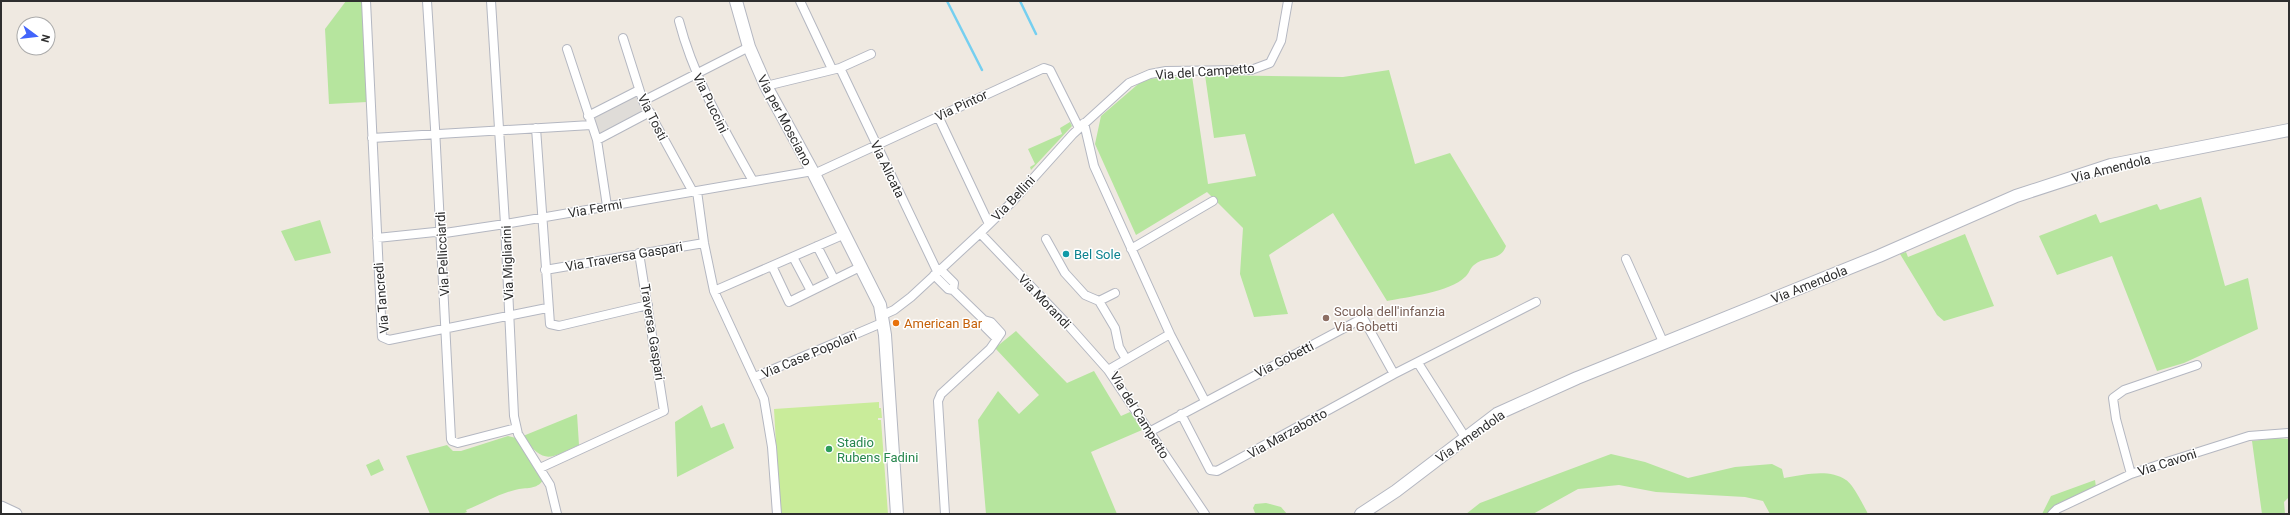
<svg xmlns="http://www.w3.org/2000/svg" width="2290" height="515" font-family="Roboto,sans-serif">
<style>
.green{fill:#b6e59e}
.pitch{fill:#c9ec9a}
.plaza{fill:#dfdcd8}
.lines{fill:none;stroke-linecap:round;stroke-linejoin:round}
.stream{stroke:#75cff0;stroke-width:2.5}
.minor-casing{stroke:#b4b7c1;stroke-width:10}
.tertiary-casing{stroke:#b4b7c1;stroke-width:13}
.secondary-casing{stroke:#b4b7c1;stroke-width:14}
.minor{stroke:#fff;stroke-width:8}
.tertiary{stroke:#fff;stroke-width:11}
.secondary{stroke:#fff;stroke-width:12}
.culture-dot{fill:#0f9aa8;stroke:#fff;stroke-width:1.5}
.education-dot{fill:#8d6e63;stroke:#fff;stroke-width:1.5}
.food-dot{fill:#e8710a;stroke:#fff;stroke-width:1.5}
.leisure-dot{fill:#2e9e5b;stroke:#fff;stroke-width:1.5}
.labels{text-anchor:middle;stroke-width:3;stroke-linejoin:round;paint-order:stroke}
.street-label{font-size:13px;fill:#2e2e2e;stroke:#fff}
.culture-label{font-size:13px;fill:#0d838f;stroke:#fff;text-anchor:start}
.education-label{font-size:13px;fill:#785e54;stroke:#fff;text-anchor:start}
.food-label{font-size:13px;fill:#c56008;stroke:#fff;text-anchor:start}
.leisure-label{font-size:13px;fill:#27864d;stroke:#fff;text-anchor:start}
</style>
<rect width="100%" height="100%" fill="#efe9e1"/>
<!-- green -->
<path class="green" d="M346,1H363L367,102L329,104L325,29Z
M1389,70L1415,164L1450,153L1506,246C1500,262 1486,255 1474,265C1470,268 1469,274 1465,277C1450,292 1407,297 1387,301L1333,213L1269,255L1288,314L1254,317L1240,274L1243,228L1207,192L1136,235L1095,144L1101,116L1144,79L1192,76L1208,184L1256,176L1245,134L1214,138L1205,75L1343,77Z
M1070,122L1072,126L1031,170L1030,167L1035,164L1028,149L1062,134L1060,128Z
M2201,197L2225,286L2248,278L2258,329L2184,363L2157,371L2112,256L2057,275L2039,236L2096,214L2100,223L2157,204L2160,210Z
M320,220L331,253L295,261L281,231Z
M1965,234L1994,306L1944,321L1937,315L1900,254L1906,252L1908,257Z
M1016,331L1067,383L1094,371L1121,416L1130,412L1142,430L1091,452L1117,514H986L978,420L998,391L1019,414L1039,395L995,348Z
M702,405L711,428L724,423L734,448L677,477L675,422Z
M577,414L579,445C550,458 544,466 523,436Z
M508,436L516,438L543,480C537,490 526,487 515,490C498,494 483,504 466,510L467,512L462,514H430L406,456L447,445L453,451H461Z
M2277,438L2289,439V497L2284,502L2285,514H2262L2252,441Z
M1611,454L1645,462L1688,478L1735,467L1772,464L1782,469L1784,478C1803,475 1829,468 1846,480C1853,484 1864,506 1868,514H1770L1763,501L1745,497L1656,492L1619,485L1578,489L1533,514H1466L1480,503Z
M379,459L384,470L371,476L366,465Z
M2095,480L2096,487L2057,504L2047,514H2042L2051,496Z
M1266,503L1281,507L1287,514L1255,513L1253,508L1255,504Z"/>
<!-- pitch -->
<path class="pitch" d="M879,402V408H881L882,418H878V420H881L888,514H780L774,409Z"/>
<!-- plaza -->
<path class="plaza" d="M635,95L643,110L642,113L599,134L593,118Z"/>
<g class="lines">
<!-- stream -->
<path class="stream" d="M947,1L982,70
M1020,1L1036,34"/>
<defs>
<path id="minor" d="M366,1L382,337L389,340L547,308
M427,1L435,128L451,439L452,441L458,443L516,428
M491,1L505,224L514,416L518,434L550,485L557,514
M800,1L832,69
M679,21C694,79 724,129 753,181
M623,38L643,101L693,192
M567,49L597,140L607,206
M840,68L937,271
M766,86L840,68L871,54
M643,101L749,47
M588,116L639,90
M938,116L989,224
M1084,123L1094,166L1170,334L1108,370L1205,514
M536,128L550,324L559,326L648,305
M372,138L591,125
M597,140L650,112
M814,174L1044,68L1050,70L1079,128
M697,191L704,243L714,291L764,399L772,447L777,514
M980,233L1068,325L1108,370
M377,238L435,232L445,233L505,224L813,171
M1046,239L1065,273L1085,295L1099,301L1115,293
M817,246L834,279
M1131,249L1213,201
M793,257L811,291
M1626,259L1664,344
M772,266L789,302L862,266
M940,269L954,283L953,290
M545,270L704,243
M934,275L948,289L953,290
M714,291L845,234
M1099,301L1115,328L1119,347L1126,359
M883,315L894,310L911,297L980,233L1011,203L1073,134L1129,83L1150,74L1166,71L1251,70L1270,63L1281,41L1288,1
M984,320L985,327L997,339
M1170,334L1205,401
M1418,363L1465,437
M755,377L884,322
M1181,414L1210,470L1217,471L1394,374L1536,302
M1149,432L1363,318L1394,374
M540,468L664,411L639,253
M2131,474L2116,419L2113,398L2124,390L2197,365
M945,514L938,401L941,394L990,349L1001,333L991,322L984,320L953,290
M2052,514L2057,509L2131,474L2170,461L2249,436L2289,433"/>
<path id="tertiary" d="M1,507L16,514"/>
<path id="secondary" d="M736,1L749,47L766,86L814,174L880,305L885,335L897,514
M1361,514L1396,491L1497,414L1577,378L1879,256L2016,196L2111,165L2289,130"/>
</defs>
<!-- minor casing -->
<use href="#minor" class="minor-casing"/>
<!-- tertiary casing -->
<use href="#tertiary" class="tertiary-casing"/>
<!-- secondary casing -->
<use href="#secondary" class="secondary-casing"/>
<!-- minor -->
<use href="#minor" class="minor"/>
<!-- tertiary -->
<use href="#tertiary" class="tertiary"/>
<!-- secondary -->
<use href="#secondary" class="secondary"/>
</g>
<!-- markers -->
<circle class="culture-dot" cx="1066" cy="254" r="4"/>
<circle class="education-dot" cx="1326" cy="318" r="4"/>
<circle class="food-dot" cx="896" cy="323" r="4"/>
<circle class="leisure-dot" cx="829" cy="449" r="4"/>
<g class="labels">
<!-- street labels -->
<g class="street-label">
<text transform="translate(1205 71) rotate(-4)" y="5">Via del Campetto</text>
<text transform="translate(711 103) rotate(64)" y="5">Via Puccini</text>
<text transform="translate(961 105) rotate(-25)" y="5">Via Pintor</text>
<text transform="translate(653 117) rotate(63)" y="5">Via Tosti</text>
<text transform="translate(785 120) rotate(62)" y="5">Via per Mosciano</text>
<text transform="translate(2111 168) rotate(-14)" y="5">Via Amendola</text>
<text transform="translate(888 169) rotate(64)" y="5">Via Alicata</text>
<text transform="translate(1013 198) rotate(-47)" y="5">Via Bellini</text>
<text transform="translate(595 208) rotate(-10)" y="5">Via Fermi</text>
<text transform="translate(442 254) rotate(-93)" y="5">Via Pellicciardi</text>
<text transform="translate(624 256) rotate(-10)" y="5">Via Traversa Gaspari</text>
<text transform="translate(507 263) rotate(-92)" y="5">Via Migliarini</text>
<text transform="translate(1809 284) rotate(-22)" y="5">Via Amendola</text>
<text transform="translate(381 298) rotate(-95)" y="5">Via Tancredi</text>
<text transform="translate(1045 301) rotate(46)" y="5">Via Morandi</text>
<text transform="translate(653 332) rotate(81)" y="5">Traversa Gaspari</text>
<text transform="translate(809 354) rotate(-23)" y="5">Via Case Popolari</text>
<text transform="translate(1284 359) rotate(-27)" y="5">Via Gobetti</text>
<text transform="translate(1140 415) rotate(58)" y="5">Via del Campetto</text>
<text transform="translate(1287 433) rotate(-29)" y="5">Via Marzabotto</text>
<text transform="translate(1470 436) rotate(-35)" y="5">Via Amendola</text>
<text transform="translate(2167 462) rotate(-18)" y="5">Via Cavoni</text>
</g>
<!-- culture labels -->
<g class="culture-label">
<text x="1074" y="259">Bel Sole</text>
</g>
<!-- education labels -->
<g class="education-label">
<text x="1334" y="316">Scuola dell'infanzia<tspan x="1334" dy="15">Via Gobetti</tspan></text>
</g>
<!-- food labels -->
<g class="food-label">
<text x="904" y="328">American Bar</text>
</g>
<!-- leisure labels -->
<g class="leisure-label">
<text x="837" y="447">Stadio<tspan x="837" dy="15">Rubens Fadini</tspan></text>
</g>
</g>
<!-- border -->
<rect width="2290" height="515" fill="none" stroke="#2e2e2e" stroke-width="4"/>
<!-- north arrow -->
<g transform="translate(36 36) rotate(105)"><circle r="19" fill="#ffffff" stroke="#ababab"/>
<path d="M0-3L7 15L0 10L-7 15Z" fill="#4264fb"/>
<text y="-6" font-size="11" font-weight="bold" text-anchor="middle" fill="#2e2e2e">N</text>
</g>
</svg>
